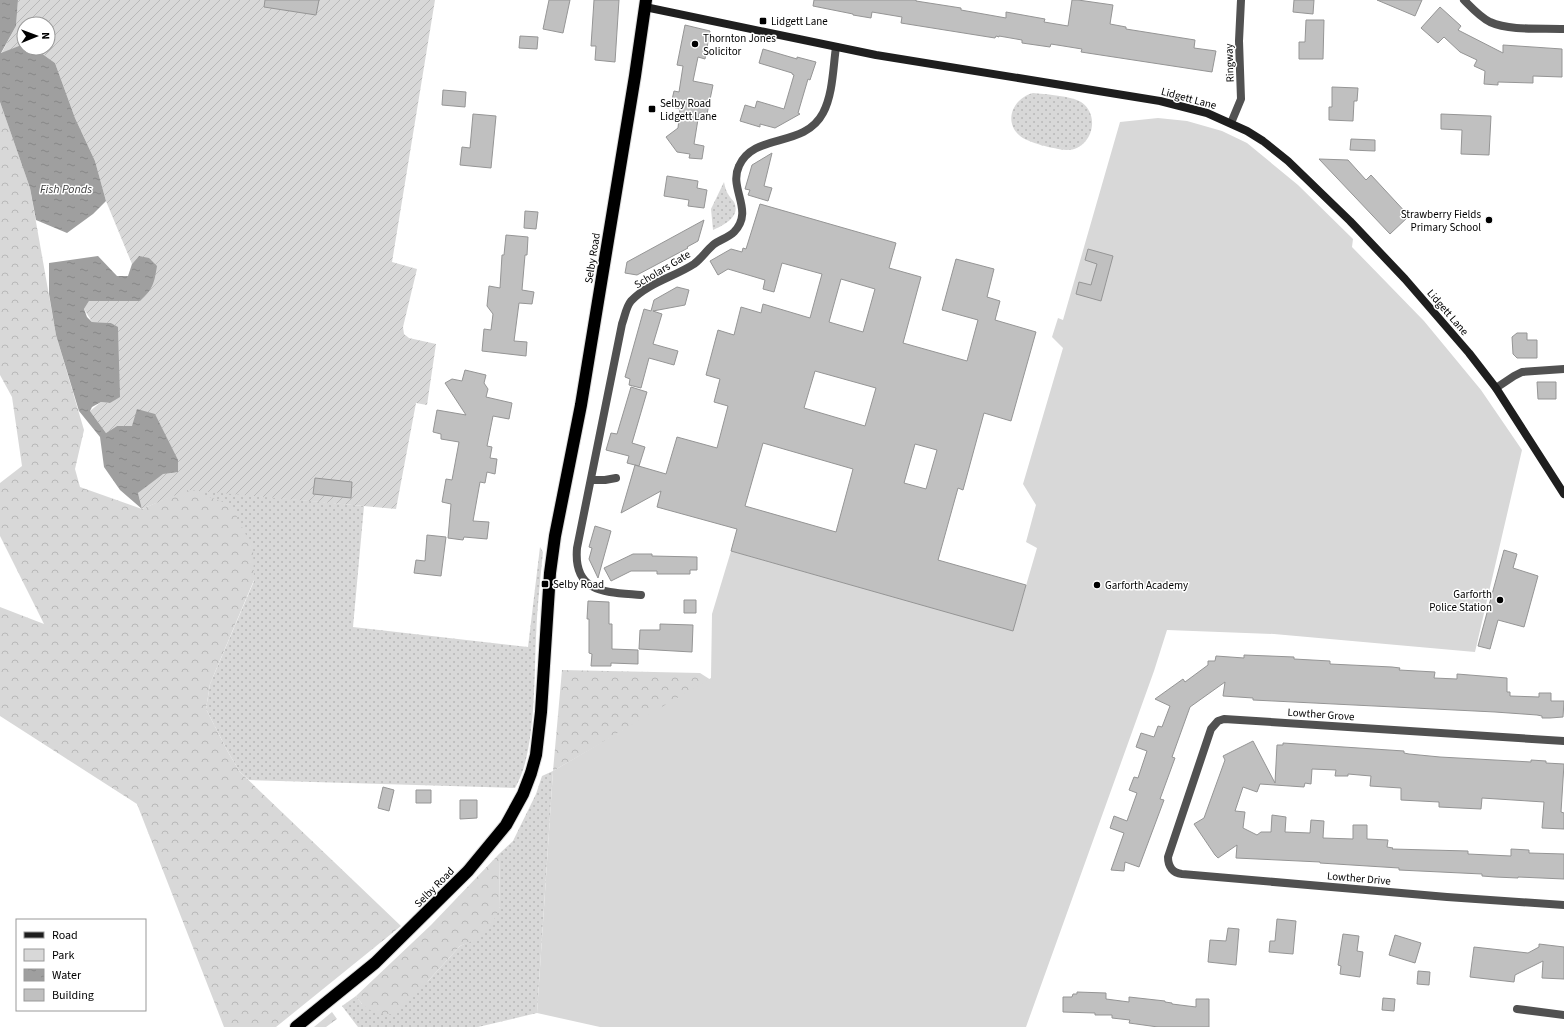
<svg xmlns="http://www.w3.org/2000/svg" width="1564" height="1027" font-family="'Source Sans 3',sans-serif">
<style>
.grass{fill:url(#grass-dots)}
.forest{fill:url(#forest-crowns)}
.park{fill:#d8d8d8}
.garden{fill:url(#garden-furrows)}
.water{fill:url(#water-ripples)}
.building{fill:#c0c0c0;stroke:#959595;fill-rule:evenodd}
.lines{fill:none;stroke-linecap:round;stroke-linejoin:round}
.highway-casing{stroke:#dbdbdb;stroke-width:14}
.street{stroke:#515151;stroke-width:8}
.secondary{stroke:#1e1e1e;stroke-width:8}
.highway{stroke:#000;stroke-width:12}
.poi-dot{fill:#000;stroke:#fff;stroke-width:1.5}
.labels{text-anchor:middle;stroke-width:3;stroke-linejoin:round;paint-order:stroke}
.poi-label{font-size:11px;fill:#000;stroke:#fff;text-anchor:start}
.street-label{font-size:11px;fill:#000;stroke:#fff}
.water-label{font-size:12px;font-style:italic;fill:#404040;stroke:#fff}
</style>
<defs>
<pattern id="grass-dots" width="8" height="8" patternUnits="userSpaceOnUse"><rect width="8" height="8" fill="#d8d8d8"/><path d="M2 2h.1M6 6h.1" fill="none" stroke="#b8b8b8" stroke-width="1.8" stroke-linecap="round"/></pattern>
<pattern id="forest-crowns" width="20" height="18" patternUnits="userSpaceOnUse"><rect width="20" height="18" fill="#d8d8d8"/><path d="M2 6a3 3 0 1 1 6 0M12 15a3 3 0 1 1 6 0" fill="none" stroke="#b8b8b8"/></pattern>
<pattern id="garden-furrows" width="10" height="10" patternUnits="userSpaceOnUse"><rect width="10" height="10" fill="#d8d8d8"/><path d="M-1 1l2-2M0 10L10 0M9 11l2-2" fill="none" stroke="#b8b8b8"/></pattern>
<pattern id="water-ripples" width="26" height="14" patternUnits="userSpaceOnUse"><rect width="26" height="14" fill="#9f9f9f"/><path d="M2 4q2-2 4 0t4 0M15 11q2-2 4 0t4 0" fill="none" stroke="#878787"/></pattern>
</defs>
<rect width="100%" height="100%" fill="#fff"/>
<!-- grass -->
<path class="grass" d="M1033,93C1044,94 1072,96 1081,102C1102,116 1091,151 1066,150C1055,149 1027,143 1019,135C1003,120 1014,98 1033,93Z
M724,182C725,187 726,192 730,197C731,199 733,200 734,202C741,217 724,225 713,230L711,209Z
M188,489L364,506L353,627L528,647L540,547L543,552C540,581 537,609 536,637C534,678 536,754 515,788L249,780L240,772L228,752L206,709L210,684L254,581Z
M553,771L537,1013L478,1027H358L342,1006L356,996L362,1004L428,981L460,946L477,938L500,907L499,854L513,841L536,794L542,776Z"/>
<!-- forest -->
<path class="forest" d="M0,102L30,188L56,335L84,430L75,469L80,487L142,509L188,489L231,505L253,549L254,580L210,684L206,709L228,752L240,772L401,926L276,1027H224L137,804L0,716V607L44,624L0,536V483L22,466L12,397L0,375Z
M562,670L700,673L711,680L553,771Z
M499,854L500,907L492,924L477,939L460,946L428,981L392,1014C376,1016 364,1009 356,996L431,925Z
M332,1012L337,1019L326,1027H314Z"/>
<!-- park -->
<path class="park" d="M1158,118L1187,121L1222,131L1247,143L1298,185L1353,239L1352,247L1424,321L1481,390L1522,450L1475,652L1274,634L1167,630L1154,671L1026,1027H600L537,1013L553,771L711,678L712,614L731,551L1013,630L1037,548L1026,542L1036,505L1023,484L1063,348L1052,337L1058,318L1063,320L1120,122Z"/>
<!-- garden -->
<path class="garden" d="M18,0H435L392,262L417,269L403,327L404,334L409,338L436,344L427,405L416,403L396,509L188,490L142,509L138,493L163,473L178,472L132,426H117L106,433L90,411L101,402L110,403L119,396L118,328L111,323L92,322L84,309L89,301H140L139,256L132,264L106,201L95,161L75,118L55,63L34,48H48V24H24V44L1,54L16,26Z"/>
<!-- water -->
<path class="water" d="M0,0H18L16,26L1,53L24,44V48H34L55,63L75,118L95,161L106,201L93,214L67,233L36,220L30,188L0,102Z
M98,256L117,276H128L132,264L139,256L149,258L157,266C154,284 153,289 140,301H89L84,309L87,317L92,322L111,323L118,327L120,397L110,403L101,402L92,407L90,411L106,433L117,426H132L137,409L155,414L178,460V472L163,474L138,493L142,509L120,490L104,467L100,437L79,411L56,335L49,294V263Z"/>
<!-- building -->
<path class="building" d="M265,0H319L316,15L264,7Z
M549,0H570L563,33L543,29Z
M594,0H619L615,62L595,60L596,46H591Z
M814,0H916V1L961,8V10L1006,18V12L1045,19L1044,22L1068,26L1072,0H1078L1113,5L1110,24L1126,27V29L1195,40L1194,48L1216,51L1212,72L1081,52L1082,49L1051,44L1050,47L1022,43V40L999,36V37L996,36L995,38L901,23L902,17L872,12L871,18L853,15V14L813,6Z
M1294,0H1314L1313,14L1293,12Z
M1377,0H1422L1415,16Z
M1440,7L1461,26L1458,30L1503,53V45L1562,49V77L1533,76V83L1498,82V85L1484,84L1485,71L1474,66L1477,60L1460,52L1444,37L1438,43L1421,28Z
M1306,20H1324L1323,59H1299V42H1305Z
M685,25L710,31L705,59L698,57L693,81L713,85L707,114L699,113L694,144L704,146L702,159L689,158L690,154L677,152L666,137L678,128L680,109L675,108L676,105L671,104L674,91L679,92L683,66L677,65Z
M520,36L538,37L537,49L519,48Z
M763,49L797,59V57L816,62L810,80L808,79L798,113L800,114L775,128L760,124V127L740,121L745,105L755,108L757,101L784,109L794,75L792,74V73L759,63Z
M1332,87L1358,88L1357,101H1354L1353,121L1329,120V107H1332Z
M443,90L466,92L465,107L442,105Z
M473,114L496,116L491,168L460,165L462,147L470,148Z
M1441,114L1491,116L1489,155L1461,154L1462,130L1441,129Z
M1351,139L1375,140V151L1350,150Z
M772,153L764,186L772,188L768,201L748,195L750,190L745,189L752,165Z
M1319,159L1348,160L1366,180L1371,175L1409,216L1390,234Z
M667,176L698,181L697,188L707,190L704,208L688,206L689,200L664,196Z
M760,204L896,243L889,268L921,277L903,343L967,361L978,320L942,310L956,259L994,269L987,297L1000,301L995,320L1036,332L1011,421L984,413L963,490L958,488L938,560L1026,585L1013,631L731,551L737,529L657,507L661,491L621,513L635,465L666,474L677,437L717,448L728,406L714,402L720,379L706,375L718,330L734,335L741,307L761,313L763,304L810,318L822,274L782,263L774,292L763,289L765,280L728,269L718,275L710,261L731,249L742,252L743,248L746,249ZM841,279L875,289L863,332L829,322ZM815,371L876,388L865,426L804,408ZM763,443L853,469L836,532L745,506ZM915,444L937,450L926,489L904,483Z
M525,211L538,212L536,229L524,228Z
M704,220L698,241L687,247L688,248L637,275L625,273L627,262Z
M506,235L528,237L527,255H525L522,290L534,292L532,304L519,303L514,341L527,342L526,356L482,351L484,329L491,330L493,314L487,306L489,286L500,288L502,255H504Z
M1088,249L1113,256L1101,301L1076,294L1079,282L1091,285L1097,264L1085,260Z
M677,287L689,290L685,305L653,311L662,314L653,344L678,351L674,365L649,358L641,388L629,385L630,379L625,377L644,309L651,311L654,300Z
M1517,333H1527V340H1537V358H1517L1513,354L1512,337Z
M465,370L486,375L484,383L488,389L486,397L512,403L509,419L493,416L487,446L492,447L490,458L497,459L495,474L487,472L485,483L480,482L473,521L489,522L487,539L464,537L463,540L448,538L451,504L442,502L446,479L452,480L459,442L441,439V434L433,432L437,410L466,415L445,383L452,379L462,381Z
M1537,382H1556V399H1538Z
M631,387L647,392L632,443L645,447L639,466L627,463L629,456L606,450L611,433L617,434Z
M315,478L352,482L351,498L313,494Z
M595,526L611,531L598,578L589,559L592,548L589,547Z
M427,535L446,537L441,576L414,573L416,560L425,561Z
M1504,550L1517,554L1513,568L1538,576L1524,627L1498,620L1490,649L1478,646Z
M633,554H652V556L697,557V570H690V574H657V571H631L611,581L604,568Z
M684,600H696V613H684Z
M588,601L609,602V624H612V649L638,650V664L611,663V666H591L592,654L589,653V619H587Z
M660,624L693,625L692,652L639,649L640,630H660Z
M1244,655L1294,657V659L1330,661V664L1392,667L1400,668L1399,670L1435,672L1434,678L1457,679V674L1507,678V692H1510V696L1539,697V693H1551V701H1564L1563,717L1550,718H1542V716L1537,715L1495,712L1253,700V698L1223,696L1225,682L1190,707L1172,757L1175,758L1160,799L1164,800L1139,867L1125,862L1124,871L1111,870L1124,833L1110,828L1114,816L1127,821L1137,793L1129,790L1134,777L1138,778L1147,751L1136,747L1141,733L1154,737L1158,726L1162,727L1170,706L1155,699L1183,679L1185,682L1208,665V661H1215L1216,656L1244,658Z
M1253,741L1275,783L1277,745H1283V743L1404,751V753L1409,754L1440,757L1531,762V760L1546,761V763L1564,764L1561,812L1564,813V829L1542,828L1544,802L1482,798L1481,809L1439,807V802L1401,800V788L1370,786L1371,776L1348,774V776H1335L1336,770L1312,769L1311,784L1305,783L1304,787L1260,784L1257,792L1243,787L1235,811L1245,812L1243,828L1257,835L1261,832H1271L1272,815L1286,817L1285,832L1310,833L1311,820L1324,821L1323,838L1353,839V825H1367V839L1388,840L1387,847L1393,848L1392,849L1468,851V854L1511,856V849L1529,850V853L1564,854V879L1518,877V878L1495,877L1482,876V874L1399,870V868L1320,863V862L1236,858L1237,845L1218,858L1215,855L1194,824L1204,818L1225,760L1223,756Z
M383,787L394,790L389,811L378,808Z
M416,790H431V803H416Z
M460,800H477V818L460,819Z
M1277,919L1296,921L1293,954L1269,952L1270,941H1275Z
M1228,928L1239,929L1236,965L1208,962L1210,940L1226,941Z
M1343,934L1359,936L1357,951L1363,952L1360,977L1340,974L1341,966L1338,965Z
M1395,935L1421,943L1415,963L1389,955Z
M1539,944L1564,947V979L1542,978L1543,961L1515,975L1514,982L1470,977L1474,947L1528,953L1539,947Z
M1418,971L1430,972L1429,985L1417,984Z
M1077,992L1106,993V999L1129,1002V997L1165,1001V1002L1172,1003V1004L1196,1007V999H1209V1027H1158L1129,1023L1130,1020L1112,1018V1015H1095V1013L1063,1012V997H1072L1073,994H1077Z
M1383,998L1395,999L1394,1011L1382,1010Z"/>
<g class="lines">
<defs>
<path id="highway" d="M296,1027L375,963L468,871L506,825L523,794L531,773L536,755L541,712L550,573L555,536L581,405L635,76L646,0"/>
</defs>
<!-- highway casing -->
<use href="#highway" class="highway-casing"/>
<!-- street -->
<path class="street" d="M1464,0C1472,8 1480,17 1490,22C1510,31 1542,28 1564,29
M1231,123L1241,99L1239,41L1241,0
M1496,388L1514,376L1522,372L1564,369
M591,480H605L616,478
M641,595C607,592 573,594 577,548L622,324C625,316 626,307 631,301C648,283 674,277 694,264C701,259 706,251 713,245C719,240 728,238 734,232C755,210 728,189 739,166C754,132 804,149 823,113C833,94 833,68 836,47
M1564,741L1224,719L1218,721L1211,729L1168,857C1168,867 1173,873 1182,874L1447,897L1564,905
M1517,1009L1564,1015"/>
<!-- secondary -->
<path class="secondary" d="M645,7L876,55L1160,101L1207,113L1247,131L1263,141L1288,161L1350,221L1405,279L1469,353L1496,388L1564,494"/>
<!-- highway -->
<use href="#highway" class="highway"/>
</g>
<!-- markers -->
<g class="poi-dot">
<rect x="759" y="17" width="8" height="8" rx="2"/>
<circle cx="695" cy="44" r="4"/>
<rect x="648" y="105" width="8" height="8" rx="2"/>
<circle cx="1489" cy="220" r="4"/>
<rect x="541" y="580" width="8" height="8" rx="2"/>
<circle cx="1097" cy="585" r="4"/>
<circle cx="1500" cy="600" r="4"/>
</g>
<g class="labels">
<!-- poi labels -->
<g class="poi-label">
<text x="771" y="25">Lidgett Lane</text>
<text x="703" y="42">Thornton Jones<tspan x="703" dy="13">Solicitor</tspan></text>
<text x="660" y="107">Selby Road<tspan x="660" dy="13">Lidgett Lane</tspan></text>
<text x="1481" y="218" text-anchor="end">Strawberry Fields<tspan x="1481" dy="13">Primary School</tspan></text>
<text x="553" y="588">Selby Road</text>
<text x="1105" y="589">Garforth Academy</text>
<text x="1492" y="598" text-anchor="end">Garforth<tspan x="1492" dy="13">Police Station</tspan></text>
</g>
<!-- street labels -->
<g class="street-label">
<text transform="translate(1229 63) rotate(-92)" y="4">Ringway</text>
<text transform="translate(1189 98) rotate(15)" y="4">Lidgett Lane</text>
<text transform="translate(592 258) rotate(-81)" y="4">Selby Road</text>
<text transform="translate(662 269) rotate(-31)" y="4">Scholars Gate</text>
<text transform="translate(1448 312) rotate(49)" y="4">Lidgett Lane</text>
<text transform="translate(1321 714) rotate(4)" y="4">Lowther Grove</text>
<text transform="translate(1359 878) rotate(5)" y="4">Lowther Drive</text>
<text transform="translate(434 887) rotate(-45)" y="4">Selby Road</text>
</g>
<!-- water labels -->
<g class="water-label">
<text x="66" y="193">Fish Ponds</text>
</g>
</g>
<!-- legend -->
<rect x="16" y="919" width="130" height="92" fill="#ffffff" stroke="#999999"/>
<rect x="24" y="932" width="20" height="6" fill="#1e1e1e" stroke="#999999"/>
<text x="52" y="939" font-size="12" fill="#000000">Road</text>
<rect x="24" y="949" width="20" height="12" fill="#d8d8d8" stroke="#999999"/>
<text x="52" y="959" font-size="12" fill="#000000">Park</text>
<rect x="24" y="969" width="20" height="12" fill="url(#water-ripples)" stroke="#999999"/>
<text x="52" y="979" font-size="12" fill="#000000">Water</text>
<rect x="24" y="989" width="20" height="12" fill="#c0c0c0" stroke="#999999"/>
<text x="52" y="999" font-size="12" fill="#000000">Building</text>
<!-- north arrow -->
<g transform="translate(36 36) rotate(89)"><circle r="19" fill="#ffffff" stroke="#999999"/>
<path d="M0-3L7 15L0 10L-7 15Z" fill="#000000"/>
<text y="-6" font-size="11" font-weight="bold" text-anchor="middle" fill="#000000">N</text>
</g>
</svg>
